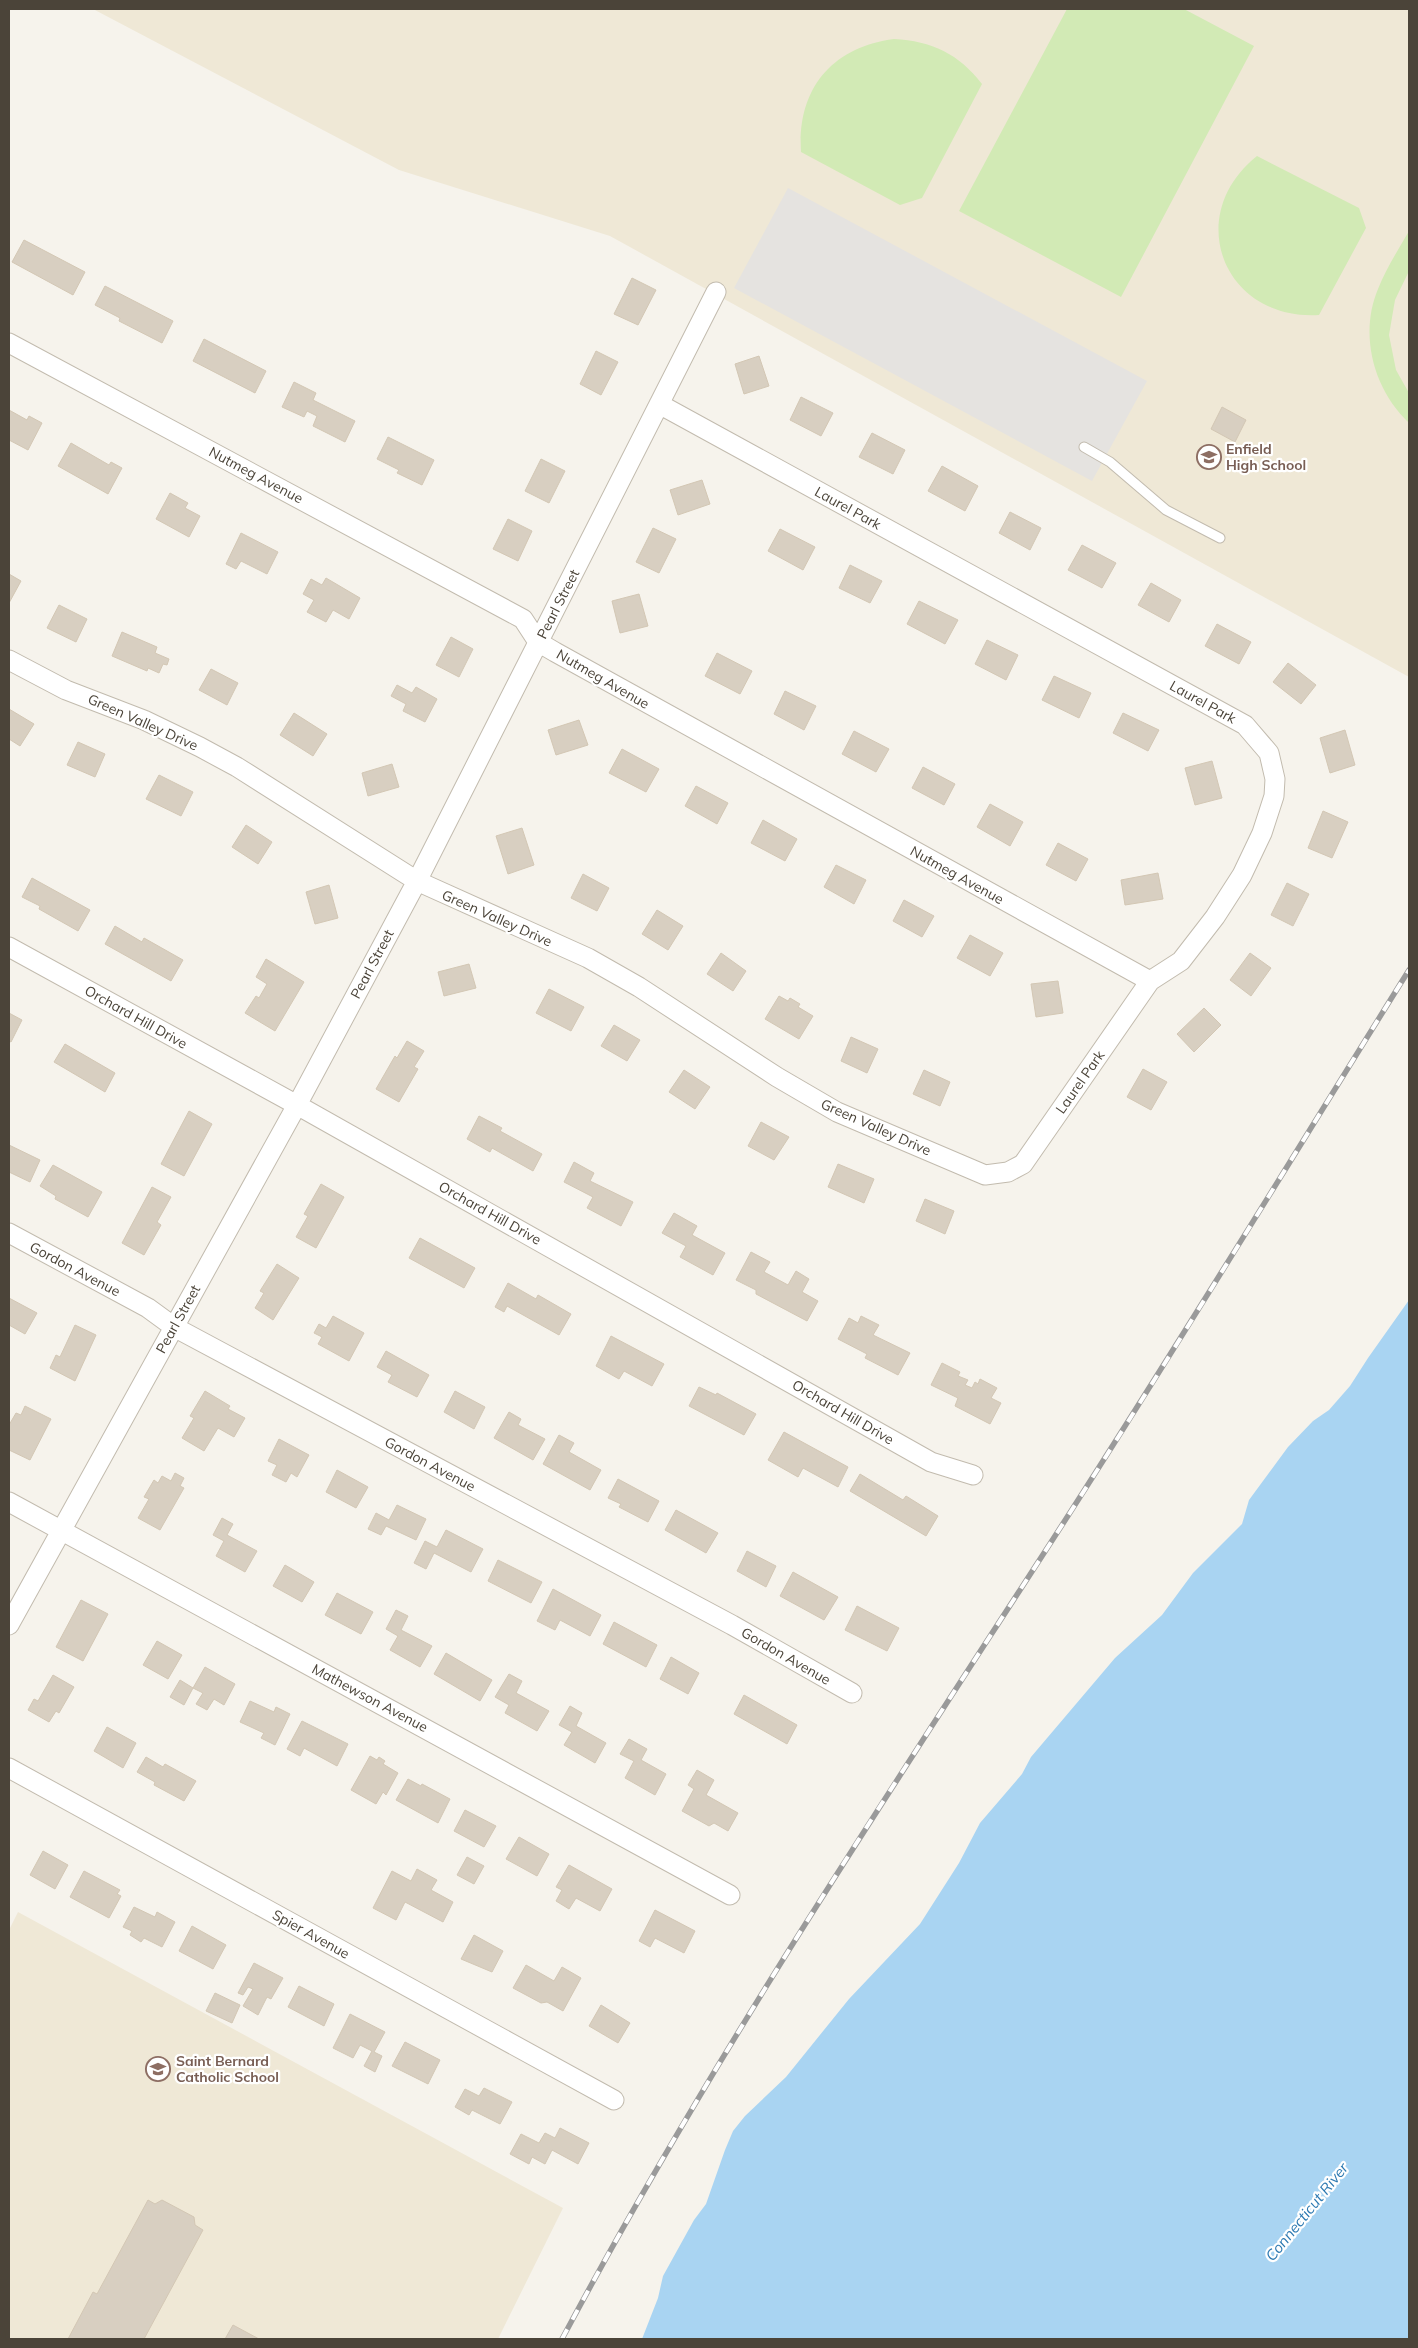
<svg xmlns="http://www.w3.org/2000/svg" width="1418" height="2348" font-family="Mulish,sans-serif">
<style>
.education{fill:#efe8d6}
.green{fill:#d2eab5}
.parking{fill:#e5e3e0}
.water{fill:#a9d4f2}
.building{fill:#d8cfc1;stroke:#d3c7b4}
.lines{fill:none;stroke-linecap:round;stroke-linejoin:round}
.lane-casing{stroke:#c2bbae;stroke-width:11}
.street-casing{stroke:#c2bbae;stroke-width:21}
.lane{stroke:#fff;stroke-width:9}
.street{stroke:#fff;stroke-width:19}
.rail-casing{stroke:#9a9a9a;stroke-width:5.5}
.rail{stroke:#fff;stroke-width:4;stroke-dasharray:11;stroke-linecap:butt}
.labels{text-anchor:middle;stroke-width:4.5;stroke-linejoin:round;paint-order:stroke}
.education-label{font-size:14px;font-weight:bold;fill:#785e54;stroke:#fff;text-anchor:start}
.street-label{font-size:14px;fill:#4b4439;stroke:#fff}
.water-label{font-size:15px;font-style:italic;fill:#2e7ab2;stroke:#fff}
</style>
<rect width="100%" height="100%" fill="#f6f3ec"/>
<!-- education -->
<path class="education" d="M93,9H1409V677L610,236L399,170Z
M18,1912L563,2208L498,2339H9V1930Z"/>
<!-- green -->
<path class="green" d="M1067,9H1184L1254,46L1121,297L959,211Z
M894,39C932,41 959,54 982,84L922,198L900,205L801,152C797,89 832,47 894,39Z
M1257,156L1359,208L1366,228L1319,315C1224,321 1182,216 1257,156Z
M1409,231V271L1395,300L1389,335L1396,370L1409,393V423C1373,389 1359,334 1378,289C1386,269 1398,250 1409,231Z"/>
<!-- parking -->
<path class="parking" d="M788,188L1147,381L1092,481L734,288Z"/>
<!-- water -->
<path class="water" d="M1409,1300V2339H642L658,2298L663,2276L694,2220L706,2204L725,2150L733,2131L745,2116L786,2077L849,1999L920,1924L959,1863L980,1823L1022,1774L1031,1757L1115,1658L1162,1615L1193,1573L1242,1524L1249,1500L1288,1447L1313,1421L1329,1410L1350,1386L1368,1358Z"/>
<!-- building -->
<path class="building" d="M24,240L85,272L73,295L12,262Z
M632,278L656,290L638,325L614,314Z
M105,286L173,321L162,343L119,321L120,318L95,305Z
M204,339L266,371L255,393L193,361Z
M596,351L618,362L601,395L580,384Z
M759,356L769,386L744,394L735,364Z
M294,382L316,393L313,400L355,421L345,442L313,426L317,416L307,411L304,417L282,407Z
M801,397L833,413L821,436L790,420Z
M1222,407L1246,420L1235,442L1211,429Z
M9,410L27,420L29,416L42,423L28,450L9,440Z
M872,433L905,450L893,474L859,457Z
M388,437L434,460L422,485L397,473L399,470L377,459Z
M71,443L109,465L111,462L122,468L108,494L58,466Z
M541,459L565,471L549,503L525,491Z
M942,466L978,486L965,511L928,491Z
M702,480L710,504L678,515L670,490Z
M170,493L188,503L185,508L200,516L189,537L156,519Z
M1010,512L1041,528L1030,550L999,533Z
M508,519L532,531L518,561L493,549Z
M653,528L676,539L659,573L636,562Z
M780,529L815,547L803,570L768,551Z
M241,533L278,552L267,574L241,561L236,569L226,564Z
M1082,545L1116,563L1102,588L1068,570Z
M850,565L882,581L870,603L839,588Z
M9,574L21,581L9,603Z
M326,578L360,598L349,619L333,610L326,622L307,612L314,600L303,594L311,579L322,585Z
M1151,583L1181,600L1169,622L1138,605Z
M639,594L648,626L620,633L612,601Z
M919,601L958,620L945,644L907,624Z
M59,605L87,619L76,642L47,628Z
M1217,624L1251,642L1239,664L1205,646Z
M122,632L157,647L155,653L169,659L167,665L163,664L159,673L148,668L147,671L112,656Z
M451,637L473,649L459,677L436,665Z
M987,640L1018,655L1006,680L975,664Z
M717,653L752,671L740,694L705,676Z
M1288,663L1316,685L1301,704L1273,682Z
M211,669L238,683L227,705L199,690Z
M1054,676L1091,693L1079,718L1042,700Z
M397,685L412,693L416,687L437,699L425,722L403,711L406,704L391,696Z
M785,691L816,706L804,730L774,714Z
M9,709L34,724L20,746L9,739Z
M294,713L327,734L313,756L280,735Z
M1123,713L1159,730L1148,751L1113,733Z
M579,720L588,745L556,755L548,730Z
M1345,730L1355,765L1330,773L1320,738Z
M854,731L889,749L876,772L842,754Z
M78,742L105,754L95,777L67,765Z
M622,749L659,769L646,792L609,773Z
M1212,761L1222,798L1195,805L1185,768Z
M392,764L399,787L368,796L362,773Z
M923,767L955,784L944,805L912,788Z
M159,775L193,792L181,816L146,799Z
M696,786L728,803L717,824L685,806Z
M990,804L1023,822L1010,846L977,827Z
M1323,811L1348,822L1332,858L1308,848Z
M763,820L797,839L785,861L751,843Z
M246,825L272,842L258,864L232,847Z
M522,828L534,865L508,874L496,836Z
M1058,843L1088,859L1076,881L1046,865Z
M836,865L866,880L854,904L824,887Z
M1158,873L1163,899L1125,905L1121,880Z
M583,874L609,888L597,911L571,898Z
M32,878L90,910L78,931L39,909L40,906L22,897Z
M1287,883L1309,894L1293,926L1271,915Z
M329,885L338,918L315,924L306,892Z
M904,900L934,916L922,937L893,921Z
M657,910L683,926L668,950L642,934Z
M115,926L142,942L144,938L183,960L171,981L105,944Z
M970,935L1003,953L990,976L957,958Z
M721,953L746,971L733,991L707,974Z
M1250,953L1271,968L1251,996L1230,980Z
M266,959L304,982L275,1031L245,1013L256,996L259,998L267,984L256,977Z
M469,964L476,988L444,996L438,972Z
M1058,981L1063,1013L1036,1017L1031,984Z
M549,989L584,1007L571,1031L536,1013Z
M779,996L788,1001L790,998L800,1004L798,1007L813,1016L799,1039L765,1019Z
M1204,1008L1221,1025L1194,1052L1177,1034Z
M9,1013L22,1020L11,1042L9,1041Z
M614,1025L640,1040L627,1061L601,1046Z
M851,1037L878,1049L867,1073L841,1061Z
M407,1041L424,1051L414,1067L418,1069L399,1102L376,1089L395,1056L397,1058Z
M65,1044L115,1073L105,1092L54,1062Z
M1143,1069L1167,1082L1151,1110L1127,1097Z
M684,1070L710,1087L695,1109L669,1092Z
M924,1070L950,1082L940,1106L913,1094Z
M189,1111L212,1124L184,1176L161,1164Z
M479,1116L502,1128L500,1131L542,1154L533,1171L492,1148L490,1152L467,1139Z
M761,1122L789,1137L774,1160L748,1146Z
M9,1145L40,1160L30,1182L9,1172Z
M574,1162L594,1173L590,1181L633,1202L621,1226L587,1208L593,1197L564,1182Z
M838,1164L874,1179L864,1203L828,1187Z
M53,1165L102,1192L88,1217L55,1199L56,1196L40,1186Z
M321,1184L344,1197L316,1248L296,1237L308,1216L304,1214Z
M152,1187L171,1197L157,1222L161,1225L144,1255L122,1243Z
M925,1199L954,1211L945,1234L916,1221Z
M674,1213L697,1226L692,1235L725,1253L713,1275L680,1257L686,1246L662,1233Z
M420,1238L475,1268L464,1288L409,1258Z
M751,1252L770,1262L764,1272L788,1285L796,1271L809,1279L802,1292L818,1301L807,1321L756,1294V1290L736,1280Z
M277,1264L299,1278L273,1320L255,1308L264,1293L260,1291Z
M508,1283L536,1299L538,1295L571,1314L559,1335L507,1306L504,1312L495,1307Z
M9,1298L37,1313L25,1334L9,1325Z
M333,1316L364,1333L349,1361L318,1344L322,1337L314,1333L319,1324L326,1328Z
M861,1316L879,1325L873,1335L910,1353L898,1375L865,1358L867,1354L838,1339L849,1318L858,1323Z
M75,1325L96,1335L75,1381L50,1368L56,1355L60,1357Z
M611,1336L664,1364L652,1386L624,1371L619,1379L596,1366Z
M386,1351L429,1375L417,1397L388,1382L392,1375L377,1367Z
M942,1363L960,1372L958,1376L968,1380L965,1385L972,1388L975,1382L978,1384L980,1379L997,1388L991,1398L1001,1403L990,1424L955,1406L958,1398L931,1385Z
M699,1387L716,1395L717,1393L756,1414L744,1435L689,1406Z
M205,1391L230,1406L228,1409L245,1418L234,1437L218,1428L204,1451L182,1438L194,1418L190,1416Z
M455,1391L485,1407L474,1429L444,1412Z
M25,1406L51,1419L30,1460L9,1450V1425L16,1413L21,1415Z
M509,1412L521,1419L518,1425L545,1439L533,1460L494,1438Z
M784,1432L848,1467L838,1487L803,1468L798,1477L768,1460Z
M559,1435L574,1443L569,1452L601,1470L590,1490L543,1464Z
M279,1439L309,1455L297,1477L291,1473L286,1482L272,1475L277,1465L268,1461Z
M337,1470L368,1487L356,1508L326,1492Z
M175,1473L184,1478L180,1486L184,1488L160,1530L138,1518L149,1499L144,1497L154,1480L158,1483L162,1476L171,1481Z
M860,1474L903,1500L906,1496L938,1516L926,1536L850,1491Z
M618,1479L659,1501L648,1522L619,1507L621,1504L608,1498Z
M397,1505L426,1519L416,1540L386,1526L381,1535L368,1529L376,1513L389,1520Z
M676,1510L718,1533L706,1553L665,1530Z
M222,1518L233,1524L227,1535L257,1551L245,1572L216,1556L224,1541L213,1535Z
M446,1530L483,1549L471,1572L434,1553L426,1569L414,1563L425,1541L437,1547Z
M747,1551L776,1566L766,1587L737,1571Z
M498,1560L542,1582L531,1603L488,1581Z
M285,1565L314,1582L302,1602L273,1586Z
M793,1572L838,1597L824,1620L780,1596Z
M553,1589L601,1615L590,1636L560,1620L555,1630L537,1621Z
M337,1593L373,1612L361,1634L325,1615Z
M81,1600L108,1614L83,1661L56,1647Z
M857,1606L899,1628L887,1651L845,1630Z
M396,1610L408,1616L401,1630L432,1646L420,1667L390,1650L398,1636L386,1629Z
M614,1622L657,1645L646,1667L603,1644Z
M157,1641L182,1655L168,1679L143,1665Z
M446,1653L492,1680L480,1701L434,1674Z
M671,1657L699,1673L688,1694L660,1679Z
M205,1667L235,1684L224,1705L214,1699L207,1710L196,1704L203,1693L193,1688Z
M509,1674L522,1681L516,1693L549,1711L537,1731L505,1713L509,1705L495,1697Z
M53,1675L74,1687L59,1713L56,1711L49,1722L28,1710L34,1699L38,1701Z
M180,1680L193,1688L184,1705L170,1697Z
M744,1695L797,1725L787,1744L734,1714Z
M250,1701L274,1712L276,1707L290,1714L275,1745L261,1738L264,1733L240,1722Z
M570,1706L582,1713L576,1726L606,1743L595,1763L564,1745L572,1732L559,1725Z
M302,1721L348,1744L337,1766L304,1748L300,1756L287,1749Z
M107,1727L136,1743L123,1768L94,1751Z
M629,1739L647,1749L641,1760L666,1774L655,1795L625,1778L634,1761L620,1754Z
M370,1756L377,1760L379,1757L385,1761L383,1764L398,1773L386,1795L383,1792L376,1804L351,1790Z
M146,1757L163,1767L165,1764L196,1781L184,1801L154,1785L155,1782L137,1772Z
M697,1770L714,1780L706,1795L738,1813L728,1831L714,1823L709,1826L682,1811L694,1789L688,1785Z
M408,1779L421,1786L422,1784L450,1799L438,1823L396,1800Z
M465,1810L496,1826L484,1847L454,1831Z
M519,1837L549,1854L537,1876L506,1859Z
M43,1851L68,1865L55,1889L30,1875Z
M467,1857L484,1866L474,1884L457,1875Z
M569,1865L612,1889L600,1911L576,1898L569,1909L556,1901L562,1890L556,1887Z
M417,1869L437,1880L431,1890L453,1902L443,1922L405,1902L396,1920L373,1908L392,1871L411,1881Z
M84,1871L120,1890L117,1894L121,1896L109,1918L70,1897Z
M134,1907L155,1917L157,1912L175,1922L162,1947L144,1938L141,1942L130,1935L132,1931L123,1927Z
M655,1910L695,1931L684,1953L655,1938L650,1947L639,1941Z
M192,1926L226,1945L213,1969L179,1951Z
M474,1935L503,1951L492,1972L461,1959Z
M254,1963L283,1978L271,1999L267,1997L258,2015L243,2006L253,1989L248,1987L243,1995L238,1993Z
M526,1965L554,1981L562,1967L581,1978L563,2011L547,2002L541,2003L513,1988Z
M299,1986L334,2004L324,2026L288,2007Z
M215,1993L240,2005L232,2023L206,2011Z
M601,2005L630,2023L618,2043L589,2026Z
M350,2014L385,2032L374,2052L382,2056L375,2072L364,2066L372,2051L360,2045L353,2058L333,2048Z
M405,2042L440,2060L428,2084L392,2066Z
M484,2088L512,2102L500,2124L472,2110L469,2115L455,2107L465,2089L479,2096Z
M560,2128L589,2143L578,2164L552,2150L545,2164L532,2157L529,2164L510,2154L521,2134L539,2143L545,2133L555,2138Z
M148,2200L155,2204L162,2200L194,2217L195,2225L203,2230L144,2339H68L93,2292L97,2294Z
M233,2325L259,2339H225Z"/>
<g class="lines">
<defs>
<path id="lane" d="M1084,447L1110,462L1166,510L1220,538"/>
<path id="street" d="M9,343L523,619L538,642L555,652L1150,981
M9,660L66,690L144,720L200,747L237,767L417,881L588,958L639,987L777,1077L837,1112L985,1175L1008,1172L1023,1164L1150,981L1181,961L1215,917L1242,875L1262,833L1274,796L1275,779L1269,753L1245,725L659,404
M9,947L297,1105L931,1462L973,1475
M9,1233L148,1308L174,1327L732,1625L852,1693
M9,1502L730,1895
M9,1625L297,1105L417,881L716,292
M9,1768L614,2100"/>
</defs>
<!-- lane casing -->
<use href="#lane" class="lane-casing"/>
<!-- street casing -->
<use href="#street" class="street-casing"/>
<!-- lane -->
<use href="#lane" class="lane"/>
<!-- street -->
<use href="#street" class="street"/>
<defs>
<path id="rail" d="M562,2339C707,2067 877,1811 1044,1553C1169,1360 1288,1164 1409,970"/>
</defs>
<!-- rail casing -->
<use href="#rail" class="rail-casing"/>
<!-- rail -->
<use href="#rail" class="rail"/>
</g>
<!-- icons -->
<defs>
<symbol id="school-ring" viewBox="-11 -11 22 22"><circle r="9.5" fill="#fff" stroke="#8d6e63" stroke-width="1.5"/><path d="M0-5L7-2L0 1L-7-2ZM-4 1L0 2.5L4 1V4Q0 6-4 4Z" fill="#8d6e63"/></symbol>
</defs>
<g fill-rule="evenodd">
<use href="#school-ring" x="1195" y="443" width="28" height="28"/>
<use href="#school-ring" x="144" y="2055" width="28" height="28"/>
</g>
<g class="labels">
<!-- education labels -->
<g class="education-label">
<text x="1226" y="454">Enfield<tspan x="1226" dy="16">High School</tspan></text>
<text x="176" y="2066">Saint Bernard<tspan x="176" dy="16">Catholic School</tspan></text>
</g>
<!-- street labels -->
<g class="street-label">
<text transform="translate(256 475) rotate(28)" y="5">Nutmeg Avenue</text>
<text transform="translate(848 508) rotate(29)" y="5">Laurel Park</text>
<text transform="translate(558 604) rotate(-63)" y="5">Pearl Street</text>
<text transform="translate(603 679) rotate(30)" y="5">Nutmeg Avenue</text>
<text transform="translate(1203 702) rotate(29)" y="5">Laurel Park</text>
<text transform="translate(143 722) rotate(24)" y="5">Green Valley Drive</text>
<text transform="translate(957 875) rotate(29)" y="5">Nutmeg Avenue</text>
<text transform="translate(497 918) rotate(24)" y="5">Green Valley Drive</text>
<text transform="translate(372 964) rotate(-62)" y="5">Pearl Street</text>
<text transform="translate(136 1017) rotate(29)" y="5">Orchard Hill Drive</text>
<text transform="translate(1080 1082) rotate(-55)" y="5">Laurel Park</text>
<text transform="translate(876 1127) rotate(24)" y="5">Green Valley Drive</text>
<text transform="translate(490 1213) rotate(29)" y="5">Orchard Hill Drive</text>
<text transform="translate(75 1269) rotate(28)" y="5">Gordon Avenue</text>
<text transform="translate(178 1319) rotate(-61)" y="5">Pearl Street</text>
<text transform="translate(843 1412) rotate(30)" y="5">Orchard Hill Drive</text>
<text transform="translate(430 1464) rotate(28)" y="5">Gordon Avenue</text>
<text transform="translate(786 1656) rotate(30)" y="5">Gordon Avenue</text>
<text transform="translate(370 1698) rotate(28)" y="5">Mathewson Avenue</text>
<text transform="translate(311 1934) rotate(29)" y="5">Spier Avenue</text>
</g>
<!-- water labels -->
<g class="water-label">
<text transform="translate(1307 2212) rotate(-51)" y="5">Connecticut River</text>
</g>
</g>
<!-- border -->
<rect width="1418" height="2348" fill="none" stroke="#4b4439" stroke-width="20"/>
</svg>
